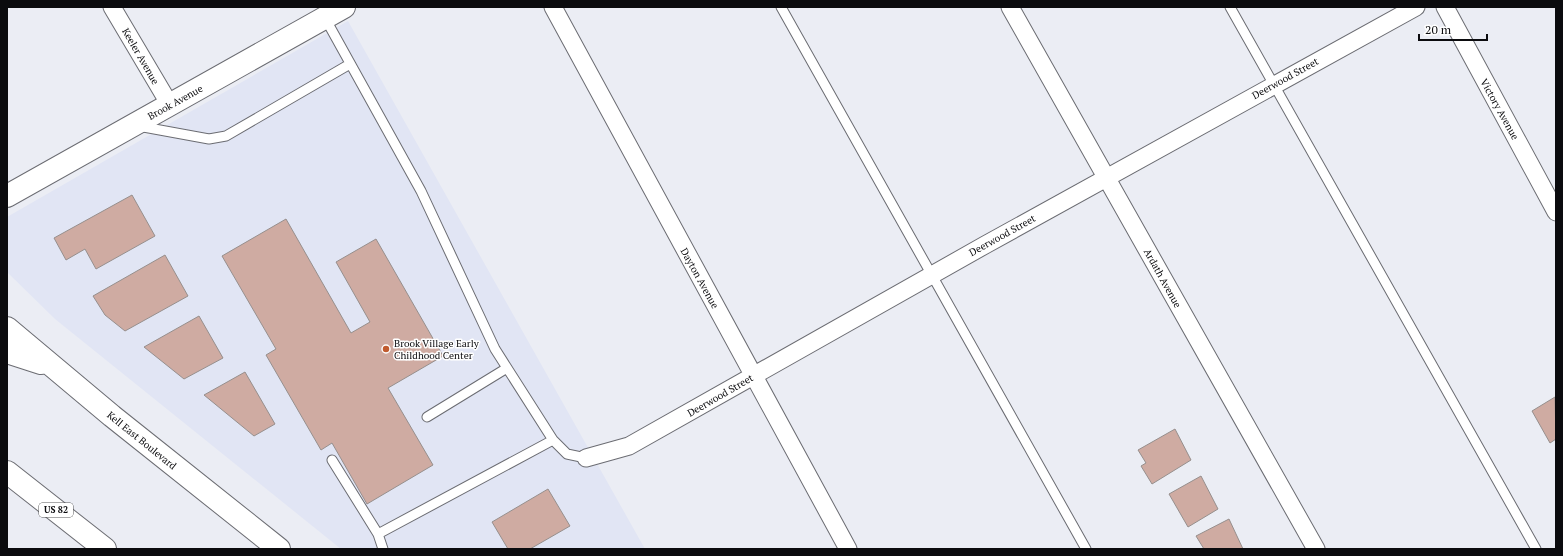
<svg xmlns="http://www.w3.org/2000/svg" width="1563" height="556" font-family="'PT Serif',serif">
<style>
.built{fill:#e1e5f4}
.building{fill:#cfaba2;stroke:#968f8d}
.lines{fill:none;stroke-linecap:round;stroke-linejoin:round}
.service-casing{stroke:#6b6c72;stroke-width:11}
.minor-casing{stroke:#6b6c72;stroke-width:19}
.tertiary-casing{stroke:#6b6c72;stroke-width:24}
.secondary-casing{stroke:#6b6c72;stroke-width:24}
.motorway-casing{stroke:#6b6c72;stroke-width:24}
.service{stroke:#fff;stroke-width:9}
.minor{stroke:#fff;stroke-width:17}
.tertiary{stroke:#fff;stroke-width:22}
.secondary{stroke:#fff;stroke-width:22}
.motorway{stroke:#fff;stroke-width:22}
.poi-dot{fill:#c15b2f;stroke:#fff;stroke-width:1.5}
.labels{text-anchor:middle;stroke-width:3;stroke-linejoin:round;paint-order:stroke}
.shield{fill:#fff;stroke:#545456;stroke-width:1}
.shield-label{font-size:9px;font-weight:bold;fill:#0b0b0e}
.street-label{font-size:10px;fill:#0b0b0e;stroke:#fff}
.poi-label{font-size:10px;fill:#0b0b0e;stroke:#fff;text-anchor:start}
</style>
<rect width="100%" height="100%" fill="#ebedf4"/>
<!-- built -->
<path class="built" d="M348,21L645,549H341L55,319L7,272V217Z"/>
<!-- building -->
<path class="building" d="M132,195L155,236L96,269L85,249L66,260L54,238Z
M286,219L351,333L370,322L336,262L376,239L443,356L388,388L433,465L367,504L332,443L321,450L266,355L276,349L222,256Z
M165,255L188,296L125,331L105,315L93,296Z
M199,316L223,358L184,379L144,347Z
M245,372L275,424L254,436L204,395Z
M1555,397L1556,439L1550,443L1532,411Z
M1175,429L1191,460L1152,484L1141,466L1146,463L1138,450Z
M1201,476L1218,509L1188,527L1169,494Z
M548,489L570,526L530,549H508L492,522Z
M1229,519L1243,549H1204L1196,536Z"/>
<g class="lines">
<defs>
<path id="service" d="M781,7L1086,549
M1230,7L1536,549
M325,18L421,191L495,349L553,440L567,454L586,458
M138,126L209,139L226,136L350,64
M427,417L507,368
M332,460L378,534L383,549
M378,534L553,440"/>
<path id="minor" d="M112,7L170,105
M553,7L848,549
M1010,7L1316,549
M1445,7L1556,212
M586,458L629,446L985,245L1416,7"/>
<path id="tertiary" d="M7,196L344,7"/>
<path id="secondary" d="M7,328L112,416L279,549
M7,352L41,363"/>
<path id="motorway" d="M7,472L105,549"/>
</defs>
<!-- service casing -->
<use href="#service" class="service-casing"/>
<!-- minor casing -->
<use href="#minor" class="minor-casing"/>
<!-- tertiary casing -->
<use href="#tertiary" class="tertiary-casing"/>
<!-- secondary casing -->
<use href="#secondary" class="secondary-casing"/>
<!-- motorway casing -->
<use href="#motorway" class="motorway-casing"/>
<!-- service -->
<use href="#service" class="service"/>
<!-- minor -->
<use href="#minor" class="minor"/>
<!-- tertiary -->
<use href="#tertiary" class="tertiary"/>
<!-- secondary -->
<use href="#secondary" class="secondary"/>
<!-- motorway -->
<use href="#motorway" class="motorway"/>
</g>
<!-- markers -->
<circle class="poi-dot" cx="386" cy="349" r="4"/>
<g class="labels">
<!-- shield labels -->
<rect class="shield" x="39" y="503" width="34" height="14" rx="3"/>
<g class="shield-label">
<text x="56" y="513">US 82</text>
</g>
<!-- street labels -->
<g class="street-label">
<text transform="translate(141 56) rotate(60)" y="4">Keeler Avenue</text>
<text transform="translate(1285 78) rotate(-29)" y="4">Deerwood Street</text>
<text transform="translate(175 102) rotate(-29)" y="4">Brook Avenue</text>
<text transform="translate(1500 109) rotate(61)" y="4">Victory Avenue</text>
<text transform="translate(1002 235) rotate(-29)" y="4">Deerwood Street</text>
<text transform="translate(700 278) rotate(61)" y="4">Dayton Avenue</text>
<text transform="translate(1163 278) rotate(61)" y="4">Ardath Avenue</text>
<text transform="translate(720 395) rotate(-30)" y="4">Deerwood Street</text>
<text transform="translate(142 440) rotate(39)" y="4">Kell East Boulevard</text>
</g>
<!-- poi labels -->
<g class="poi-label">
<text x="394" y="347">Brook Village Early<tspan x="394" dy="12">Childhood Center</tspan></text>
</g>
</g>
<!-- border -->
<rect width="1563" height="556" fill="none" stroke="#0b0b0e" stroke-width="16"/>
<!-- scale -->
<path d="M1419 34v6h68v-6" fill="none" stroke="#0b0b0e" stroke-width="2"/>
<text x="1425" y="34" font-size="12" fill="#0b0b0e" stroke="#ffffff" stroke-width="3" paint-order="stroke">20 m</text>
</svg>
